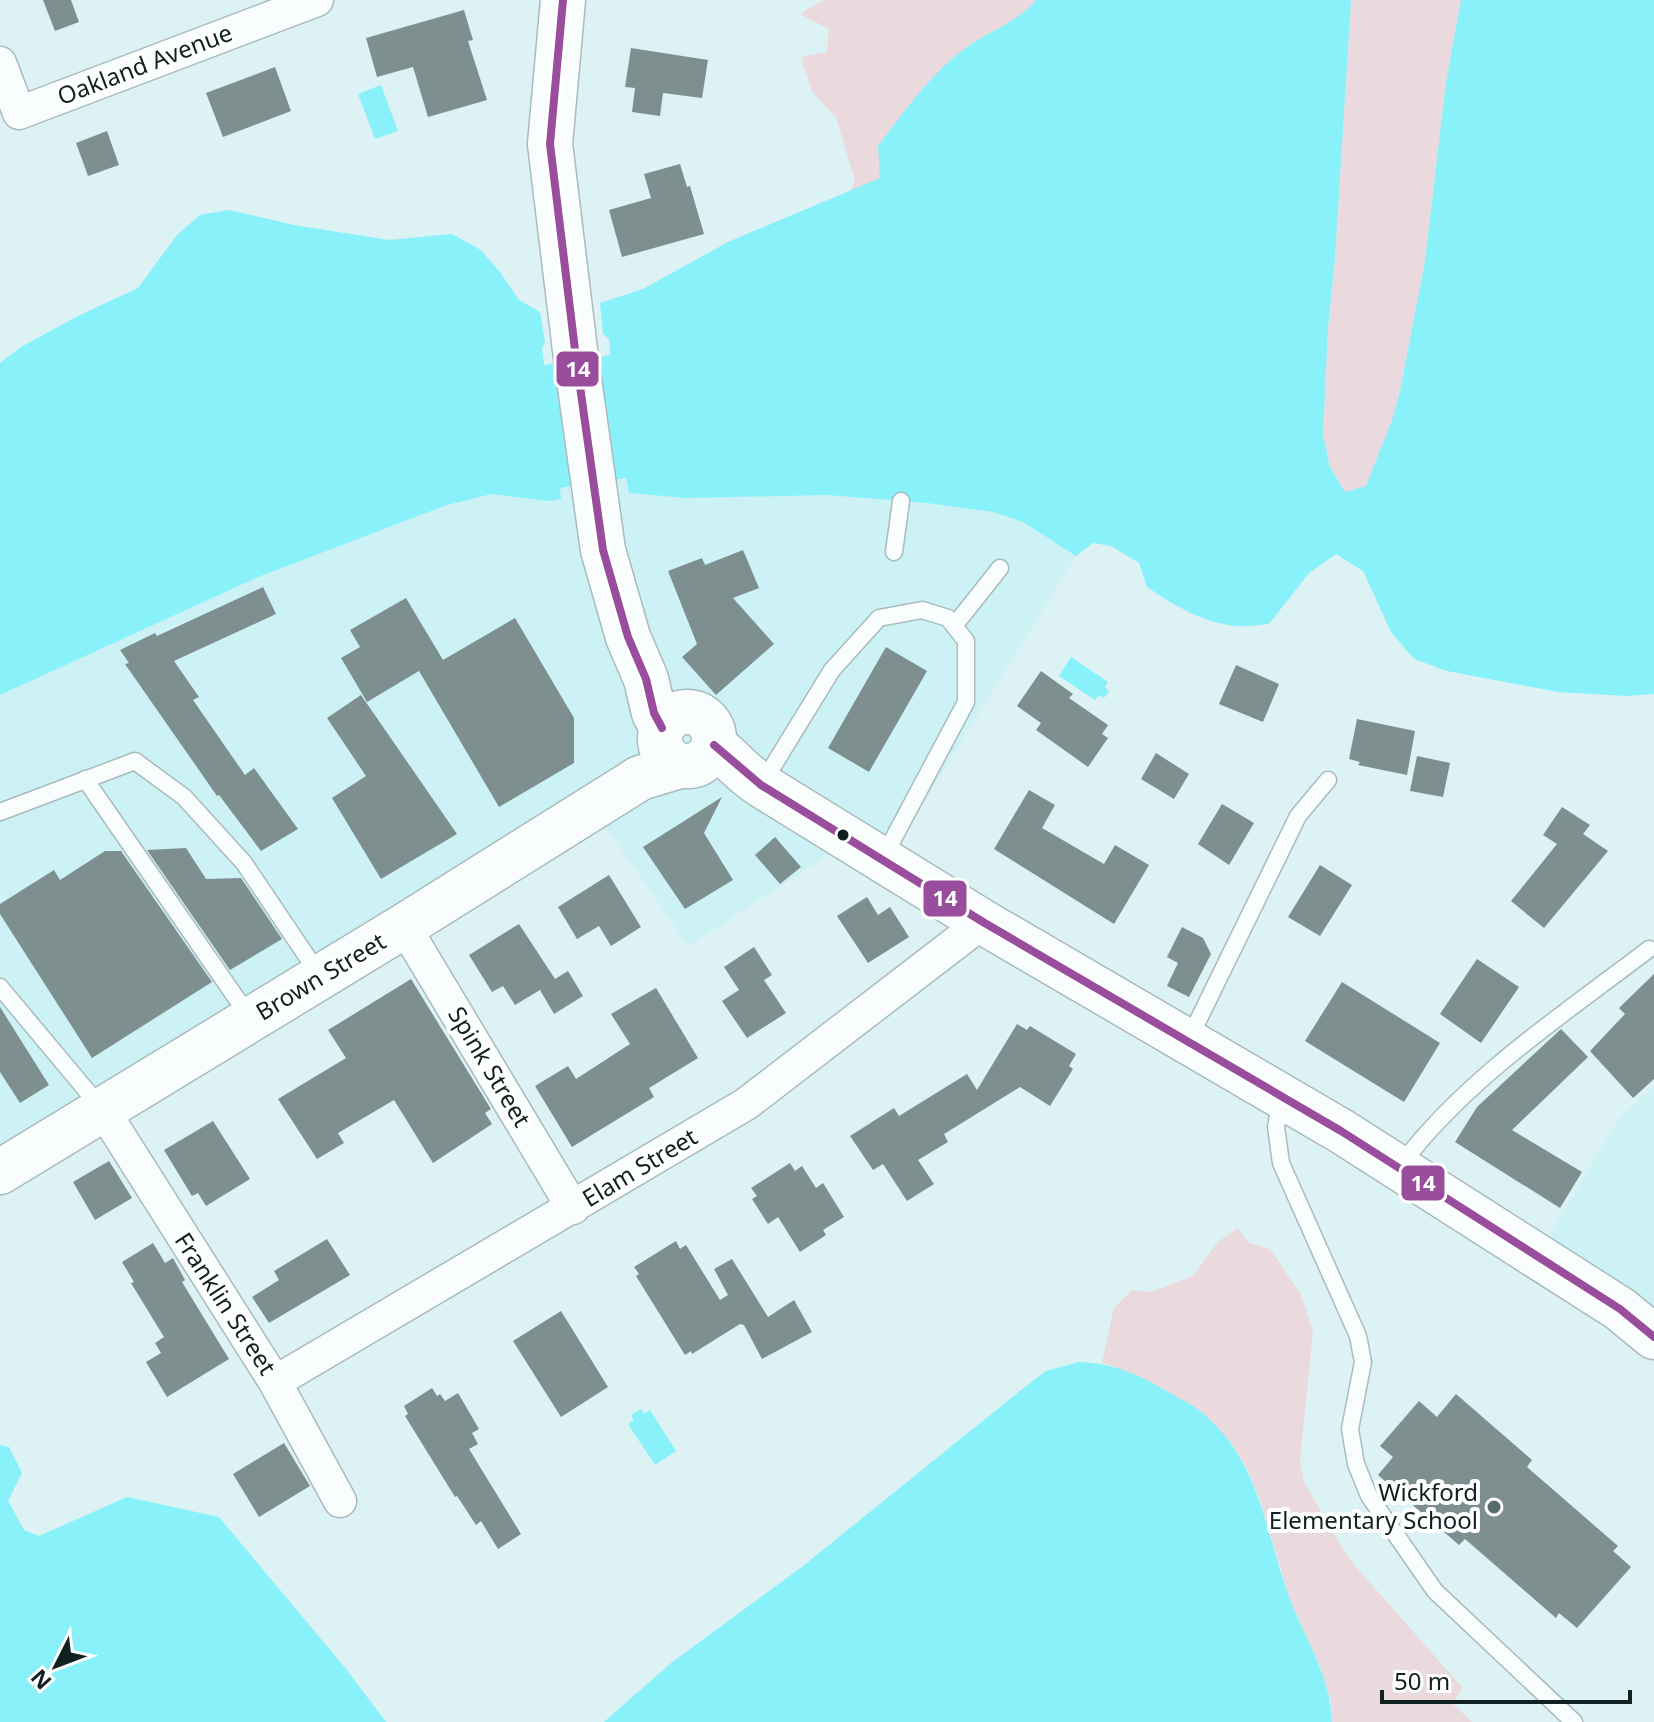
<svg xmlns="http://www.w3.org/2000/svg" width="1654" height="1722" font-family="'Noto Sans',sans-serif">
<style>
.built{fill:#ccf2f6}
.green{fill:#ead9dd}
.water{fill:#89f1fa}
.building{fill:#7e8f90}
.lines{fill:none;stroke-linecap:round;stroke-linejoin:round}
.lane-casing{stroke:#a9bbbc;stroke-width:19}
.street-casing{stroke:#a9bbbc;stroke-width:35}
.secondary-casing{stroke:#a9bbbc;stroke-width:47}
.primary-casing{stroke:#a9bbbc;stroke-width:47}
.lane{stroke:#fafdfd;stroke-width:16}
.street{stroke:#fafdfd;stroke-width:32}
.secondary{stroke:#fafdfd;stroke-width:44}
.primary{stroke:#fafdfd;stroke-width:44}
.bus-1-casing{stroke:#fff;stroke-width:14}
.bus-1{stroke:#994d9d;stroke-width:8}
.bus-dot{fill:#112122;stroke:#fff;stroke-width:3}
.poi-dot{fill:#586a6c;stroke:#fff;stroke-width:3}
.labels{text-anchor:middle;stroke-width:8;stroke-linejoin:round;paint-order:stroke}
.street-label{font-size:24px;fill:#112122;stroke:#fff}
.poi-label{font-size:24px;fill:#112122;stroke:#fff;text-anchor:end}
.line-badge{stroke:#fff;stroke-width:3}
.badge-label{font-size:22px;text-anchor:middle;font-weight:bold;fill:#fff}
</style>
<rect width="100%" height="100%" fill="#dcf2f4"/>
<!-- built -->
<path class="built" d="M627,478L927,503L993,512L1023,522L1076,556L893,852L829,854L689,946L592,808L107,1116L0,1196V695L258,577L447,505L492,494L548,501L561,499L560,488Z
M1654,1087V1343L1548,1239L1619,1118Z"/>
<!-- green -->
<path class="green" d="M824,0H1036C1019,21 992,30 970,45C933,70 905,112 878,146L881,178L851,191L855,180L836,117L812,92L801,57L827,52L829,29L800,14Z
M1351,0H1461L1446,82L1425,261L1400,391L1392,420L1366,487L1345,492L1330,467L1323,435L1328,328L1335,258Z
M1238,1228L1249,1243L1270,1249L1301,1295L1313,1332L1300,1461L1304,1482L1349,1559L1462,1687L1453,1704L1472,1722H1332L1331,1702L1320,1666L1290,1600L1260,1500L1247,1468L1229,1440L1114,1366L1102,1363L1114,1308L1132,1290L1151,1292L1193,1276L1218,1242Z"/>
<!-- water -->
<path class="water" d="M1036,0H1351L1335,258L1328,328L1323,435L1330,467L1345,492L1366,486L1392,420L1400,391L1425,261L1446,82L1461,0H1654V694L1626,696L1558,692L1447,671L1414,659L1391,632L1363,571L1336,554L1309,573L1269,624C1258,625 1247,627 1236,626C1204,623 1173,605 1147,587L1139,563L1111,546L1093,543L1076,556L1023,522L993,512L927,503L827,495L686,498L629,493L626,478L560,488L561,499L548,501L492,494L447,505L258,577L0,695V363L21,347L78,316L138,288L177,235L200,215L229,210L294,225L389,240L452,234L481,250L500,272L519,300L540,312L545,342L542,348L544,365L610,355L609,339L603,334L600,303L643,289L728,242L880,178L878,146C904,112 933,70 970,45C992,30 1019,21 1036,0Z
M381,85L398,131L375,139L358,94Z
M1071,657L1108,682L1105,687L1109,691L1104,698L1099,695L1095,700L1059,676Z
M1079,1362C1114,1363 1140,1375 1170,1393C1182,1400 1196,1406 1206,1416C1263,1467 1265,1535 1291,1602C1307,1642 1331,1678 1332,1722H604L671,1663L803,1566L1021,1390L1046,1371Z
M641,1409L644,1414L650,1410L676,1451L655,1465L628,1424L634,1420L631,1415Z
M0,1445L9,1447L22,1473L8,1501L24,1530L39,1536L127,1497L219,1517L346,1669L386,1722H0Z"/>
<!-- building -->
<path class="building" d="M43,0H71L79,22L55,31Z
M464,10L473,40L468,41L487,100L428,117L413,67L377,77L366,38Z
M631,48L708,60L702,98L663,93L660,116L632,112L635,88L625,87Z
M275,67L291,111L223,137L206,93Z
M107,131L119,165L88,176L76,143Z
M680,164L687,187L690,186L704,234L622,257L609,210L651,198L644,174Z
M743,550L759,588L733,598L774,644L716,695L682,657L697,644L668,571L702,558L705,565Z
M263,587L276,614L174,661L199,697L193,700L245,775L254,768L298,829L261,851L219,795L217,796L125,664L129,663L120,650L155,633L157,636Z
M406,598L443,660L515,618L574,718V763L499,807L419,671L367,702L341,658L360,647L350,630Z
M886,647L927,671L869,772L828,748Z
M1236,665L1279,684L1263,722L1219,704Z
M1041,671L1073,694L1069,698L1108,725L1102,734L1108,738L1088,767L1036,730L1041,723L1017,706Z
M361,695L457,834L381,879L332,798L366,776L327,718Z
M1357,719L1415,731L1407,775L1358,765L1360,762L1349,759Z
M1156,753L1189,774L1174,799L1141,779Z
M1417,756L1450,763L1443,797L1410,791Z
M1029,790L1055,805L1042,828L1104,864L1115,845L1149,865L1114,924L994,849Z
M722,797L704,833L733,880L685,909L643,847Z
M1222,804L1254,823L1229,865L1198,844Z
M1562,807L1590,825L1583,834L1608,851L1544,928L1511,901L1557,844L1543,835Z
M775,837L801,867L780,884L755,855Z
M186,848L206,879L241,878L282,939L230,970L147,850Z
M105,851H121L212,982L92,1058L0,914V904L54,870L60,880Z
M1320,865L1352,885L1320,936L1288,917Z
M609,875L641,927L611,946L599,926L577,939L558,907Z
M867,897L878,915L890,907L909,937L868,963L837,916Z
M519,924L555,979L568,971L583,996L554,1014L540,990L515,1005L503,986L492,992L469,955Z
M1182,927L1203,938L1211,954L1189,997L1167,986L1178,963L1167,957Z
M754,947L772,975L764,980L786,1013L747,1038L722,1001L739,990L724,967Z
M1477,959L1519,987L1481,1043L1440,1014Z
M1654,974V1079L1633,1098L1590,1051L1625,1014L1619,1008Z
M411,979L491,1109L485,1113L492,1124L433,1163L394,1100L338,1133L344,1143L317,1159L278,1099L346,1058L328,1030Z
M1342,982L1440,1043L1404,1102L1305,1041Z
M656,988L698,1058L649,1088L654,1097L572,1147L535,1086L568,1066L576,1079L630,1044L611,1014Z
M0,1007L49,1085L20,1103L0,1072Z
M1017,1024L1027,1030L1030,1026L1076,1054L1069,1066L1073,1069L1050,1106L1020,1087L944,1134L948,1142L918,1160L934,1184L907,1201L883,1164L873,1170L850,1136L894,1108L899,1116L967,1074L977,1090Z
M1561,1029L1588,1057L1512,1130L1582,1172L1560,1208L1455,1142L1477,1107Z
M213,1121L250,1179L206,1206L198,1193L192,1196L164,1150Z
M109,1161L132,1198L95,1220L73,1182Z
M790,1163L795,1171L802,1166L816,1188L823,1183L844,1217L823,1230L826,1235L800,1252L778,1217L768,1224L752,1199L757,1196L751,1188Z
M327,1239L350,1275L269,1323L252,1297L279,1280L274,1271Z
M676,1241L680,1249L686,1245L720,1300L728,1295L714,1269L732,1259L768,1317L794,1300L812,1332L762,1359L744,1325L740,1324L692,1354L691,1351L685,1355L636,1276L639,1274L634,1267Z
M153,1243L165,1263L173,1258L185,1280L182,1282L229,1359L167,1397L146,1362L161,1353L155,1343L164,1337L131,1283L134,1282L122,1262Z
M561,1311L608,1387L561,1417L513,1341Z
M432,1388L437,1396L440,1394L445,1401L458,1393L479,1429L472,1433L478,1444L469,1449L521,1534L498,1549L481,1521L476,1525L457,1496L455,1497L405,1416L408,1414L404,1406Z
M1456,1394L1532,1460L1527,1467L1618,1546L1613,1551L1631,1567L1577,1628L1559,1613L1556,1618L1465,1539L1459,1545L1378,1475L1393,1457L1380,1446L1419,1401L1437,1417Z
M284,1443L310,1486L259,1517L233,1474Z"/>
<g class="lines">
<defs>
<path id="lane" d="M894,552L901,501
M954,626L1000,568
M85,779L250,1018
M762,784L832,670L879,618L922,610L948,618L966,641V702L883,858
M0,812L135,761L184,797L244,863L320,976
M0,987L102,1109
M1189,1039L1298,816L1328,780
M1281,1101L1276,1127L1281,1163L1358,1336L1363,1362L1350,1429L1356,1464L1369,1496L1435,1591L1574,1722
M1400,1166C1465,1079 1564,1014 1649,949"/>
<path id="street" d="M0,63L19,113L317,0
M404,926L573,1208
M103,1110L275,1382L340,1501
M275,1382L746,1104L983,922"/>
<path id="secondary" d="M0,1172L404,926L640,778L680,766"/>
<path id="primary" d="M563,0L550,144L576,358L603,550L628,637L646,679L654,713L662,728
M660 739a27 27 0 1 1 54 0a27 27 0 1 1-54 0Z
M714,745C731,758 743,774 761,785L983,922L1341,1131L1620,1309L1654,1337"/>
</defs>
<!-- lane casing -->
<use href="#lane" class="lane-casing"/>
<!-- street casing -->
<use href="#street" class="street-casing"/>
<!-- secondary casing -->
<use href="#secondary" class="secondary-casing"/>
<!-- primary casing -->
<use href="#primary" class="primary-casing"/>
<!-- lane -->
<use href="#lane" class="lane"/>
<!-- street -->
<use href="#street" class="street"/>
<!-- secondary -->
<use href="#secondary" class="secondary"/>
<!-- primary -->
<use href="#primary" class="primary"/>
<defs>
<path id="bus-1" d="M563,0L550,144L576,358L603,550L628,637L646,679L654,713L662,728
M714,745L761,785L983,922L1341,1131L1620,1309L1654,1337"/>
</defs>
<!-- bus-1 casing -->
<use href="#bus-1" class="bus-1-casing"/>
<!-- bus-1 -->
<use href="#bus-1" class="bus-1"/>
</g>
<!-- markers -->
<circle class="bus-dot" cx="843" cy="835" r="7"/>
<circle class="poi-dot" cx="1494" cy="1507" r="8"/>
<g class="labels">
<!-- street labels -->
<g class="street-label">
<text transform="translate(145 65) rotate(-21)" y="8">Oakland Avenue</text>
<text transform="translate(321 977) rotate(-31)" y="8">Brown Street</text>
<text transform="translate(489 1067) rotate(59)" y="8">Spink Street</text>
<text transform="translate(640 1168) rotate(-31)" y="8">Elam Street</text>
<text transform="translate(225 1304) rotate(57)" y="8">Franklin Street</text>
</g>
<!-- poi labels -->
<g class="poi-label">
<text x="1478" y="1501">Wickford<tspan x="1478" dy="28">Elementary School</tspan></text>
</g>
</g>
<g class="line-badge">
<rect x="555" y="350" width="45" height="38" rx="8" fill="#994d9d"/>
<rect x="922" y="879" width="46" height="39" rx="8" fill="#994d9d"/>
<rect x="1400" y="1164" width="46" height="38" rx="8" fill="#994d9d"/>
</g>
<g class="badge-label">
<text x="578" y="377">14</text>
<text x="945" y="906">14</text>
<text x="1423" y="1191">14</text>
</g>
<!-- north arrow -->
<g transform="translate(56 1666) rotate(228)" stroke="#ffffff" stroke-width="6" paint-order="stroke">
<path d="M0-6L14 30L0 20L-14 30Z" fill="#112122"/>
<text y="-12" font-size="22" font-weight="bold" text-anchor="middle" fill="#112122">N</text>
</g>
<!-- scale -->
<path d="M1382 1690v12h248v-12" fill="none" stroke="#112122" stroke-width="4"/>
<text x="1394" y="1690" font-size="24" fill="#112122" stroke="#ffffff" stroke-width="6" paint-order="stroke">50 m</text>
</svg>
